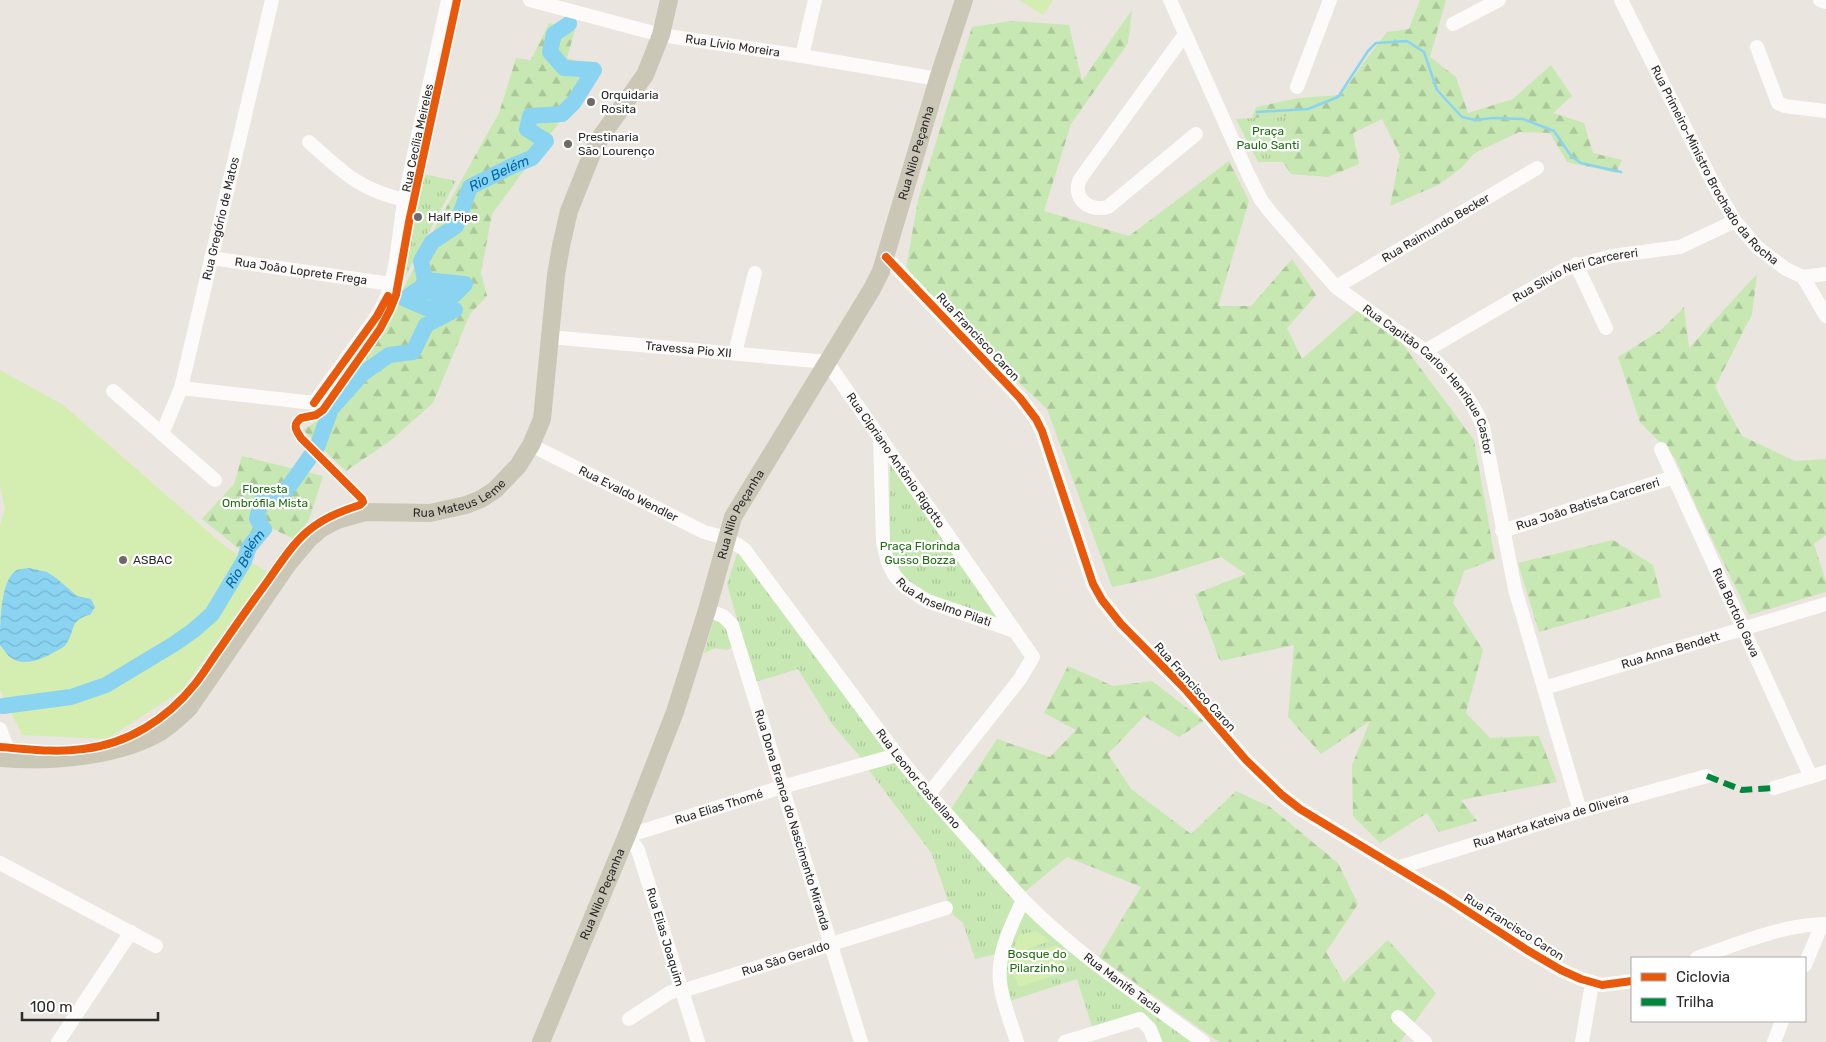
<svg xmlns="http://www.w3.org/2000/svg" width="1826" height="1042" font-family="Rubik,sans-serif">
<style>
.grass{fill:url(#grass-tufts)}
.forest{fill:url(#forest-firs)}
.pitch{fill:#d4edb0}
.water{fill:url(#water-waves)}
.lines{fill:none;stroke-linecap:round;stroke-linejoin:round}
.stream{stroke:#8ad4f2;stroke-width:2.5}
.river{stroke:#8ad4f2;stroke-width:16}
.minor{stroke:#fcfbfa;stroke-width:14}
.major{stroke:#cbc7b7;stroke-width:18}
.quiet{stroke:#00873e;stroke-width:6;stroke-dasharray:12 6;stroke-linecap:butt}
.cycleway-casing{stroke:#fff;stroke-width:11}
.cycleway{stroke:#e8590c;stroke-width:8}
.poi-dot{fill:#6d6b69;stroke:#fff;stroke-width:2}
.labels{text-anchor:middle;stroke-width:4.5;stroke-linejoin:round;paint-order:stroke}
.street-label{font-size:12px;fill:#2a2a2a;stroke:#fff}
.poi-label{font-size:12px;fill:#2a2a2a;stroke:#fff;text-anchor:start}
.park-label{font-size:12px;fill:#216e12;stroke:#fff}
.water-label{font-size:14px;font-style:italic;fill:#0067a7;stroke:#fff}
</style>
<defs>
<pattern id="grass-tufts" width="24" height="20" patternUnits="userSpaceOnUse" patternTransform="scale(1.25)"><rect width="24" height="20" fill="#c7e8b3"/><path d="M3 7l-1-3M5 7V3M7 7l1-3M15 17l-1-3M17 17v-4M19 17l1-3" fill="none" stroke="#abc79a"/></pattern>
<pattern id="forest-firs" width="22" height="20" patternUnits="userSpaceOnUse" patternTransform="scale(1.25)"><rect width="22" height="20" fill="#c7e8b3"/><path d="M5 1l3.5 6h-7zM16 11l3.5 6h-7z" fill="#abc79a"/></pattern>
<pattern id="water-waves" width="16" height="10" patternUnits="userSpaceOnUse" patternTransform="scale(1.25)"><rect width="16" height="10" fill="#8ad4f2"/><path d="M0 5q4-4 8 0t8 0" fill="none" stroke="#77b6d0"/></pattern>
</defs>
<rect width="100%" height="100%" fill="#eae5de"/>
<!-- grass -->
<path class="grass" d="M1293,116L1283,162H1258L1236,119Z
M419,173L456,181L398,290Z
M890,463L1000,619L938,598L914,587L895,566L889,548Z
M739,548L889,752L863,760L832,724L798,669L755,682L727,584Z
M714,619L725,625L733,647L727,650L715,648L704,653Z
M895,760L1017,900L996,954L975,959L963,923L953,915L932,854L868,769Z
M1024,910L1196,1042H1158L1143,1015L1093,1030L1077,979L1010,1001L1005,982L1008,949Z"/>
<!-- forest -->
<path class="forest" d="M1420,0H1446L1430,57L1456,77L1468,113L1513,99L1551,65L1572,96L1553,113L1584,123L1593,153L1622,160L1616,173L1567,162L1550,133L1519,132L1475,153L1460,169L1438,185L1390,206L1400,155L1382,119L1353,133L1359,164L1328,177L1291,174L1283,162L1293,116L1252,118L1256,107L1299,98L1341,95L1364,62L1387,32L1409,29Z
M1132,10L1128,43L1071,124L1044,211L1129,236L1229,161L1249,201L1218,306H1251L1292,259L1316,295L1287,328L1302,359L1360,308L1401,342L1474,440L1495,559L1464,571L1453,603L1483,650L1466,713L1490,738L1539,736L1557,782L1461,800L1477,821L1439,832L1427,813L1380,843L1353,816L1352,765L1370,721L1321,754L1288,717L1294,645L1220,661L1195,594L1246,574L1221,557L1155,578L1112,587L1047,409L905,275L918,200L972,27L1012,21L1069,25L1082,81Z
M549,23L575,30L567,58L599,68L492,214L481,273L487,296L470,314L433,403L390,441L346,471L303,430L322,418L393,316L404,287L437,224L499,113L516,58L531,60Z
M1757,274L1752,314L1715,387L1742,436L1795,461L1826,459V535L1814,544L1826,582V592L1749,615L1698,510L1675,458L1640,422L1618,357L1661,330L1684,307L1689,348Z
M242,456L323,476L309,520L294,539L271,528L249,557L202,519L234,484Z
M1613,540L1653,565L1661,597L1539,632L1518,563Z
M1068,666L1113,686L1152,681L1204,721L1179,737L1144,716L1108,754L1131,789L1191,834L1236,791L1270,807L1338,863L1358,904L1326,952L1344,982L1388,940L1436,993L1400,1042H1219L1099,957L1141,887L1067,857L1022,894L951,809L997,739L1050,757L1076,730L1044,713Z"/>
<!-- pitch -->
<path class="pitch" d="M1019,0H1053L1043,15Z
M0,370L63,405L227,548L267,572L182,690L107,739L22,735L0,690V526L5,509L0,486Z
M1036,931L1050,941L1011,955L1019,935Z
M1057,945L1063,973L1019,987L1008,960Z"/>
<!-- water -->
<path class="water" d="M29,568L47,572L56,578L77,596L91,599L95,607L90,615C70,619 75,630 67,643C63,649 57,650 51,654C39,660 23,667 10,657C6,654 4,649 0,645C0,625 0,579 17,570C21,569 25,568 29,568Z"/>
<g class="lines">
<!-- stream -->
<path class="stream" d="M1257,112L1308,109L1338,97L1368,51L1376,43L1407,41L1424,52L1437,90L1462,117L1475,120L1493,118L1523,119L1554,131L1571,156L1581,163L1621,172"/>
<!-- river -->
<path class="river" id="s1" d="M3,706L71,697L106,685L174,644L194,630L212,614L244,561L249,547L264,529L257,519L261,501L285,492L317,447L331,409L362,374L389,355L413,352L426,325L455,310L426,308L405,299L417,290L454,295L465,284L425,280L421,261L432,242L456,226L470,187L512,166L532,158L546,141L527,129L530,116L562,114L574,102L594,70L564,68L550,52L554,34L569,24"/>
<!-- minor -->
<g class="minor">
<path id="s2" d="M530,0L661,35L802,56L938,79"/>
<path id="s3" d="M1170,0L1247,172L1261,200L1271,213L1336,287L1425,351C1448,372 1472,397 1483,427L1515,589L1580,811"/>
<path id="s4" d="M1621,0L1715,187L1735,221L1757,247L1786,269L1803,277L1826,316"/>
<path d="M1820,0L1826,2"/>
<path d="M1453,24L1499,0"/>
<path d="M1185,34L1080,179C1071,199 1090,212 1108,207L1196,134"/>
<path d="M1757,47L1778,103L1785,106L1826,111"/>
<path d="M802,56L815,0"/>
<path d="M1297,87L1330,0"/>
<path d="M309,142C343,172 359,190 405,200"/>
<path d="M886,257L1020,398L1036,419L1042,431L1093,584L1102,600L1121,624L1185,689L1246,760L1282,795L1300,809L1444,896L1527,950L1561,970L1581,979L1602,985L1632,981"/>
<path id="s5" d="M211,258L391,284"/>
<path d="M1576,264L1606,328"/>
<path d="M1803,277L1826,274"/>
<path id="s6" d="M1336,287L1537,168"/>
<path id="s7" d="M550,337L827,362L1033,657L1020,679L929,794"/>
<path id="s8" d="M1425,351L1565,269L1612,256L1680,247L1735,221"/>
<path d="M735,353L755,273"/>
<path id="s9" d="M181,388L314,403L377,316C399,282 397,237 405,198C418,132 434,66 448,0"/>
<path d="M113,391L215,480"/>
<path id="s10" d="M162,434L181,388L272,0"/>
<path id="s11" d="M880,437L883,542L888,563L895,576L905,587L927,601L1015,631"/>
<path id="s12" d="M531,445L704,532L726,538L744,549L897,755L929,794L1023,900C1011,926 997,953 1000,982C1002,1002 1011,1023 1017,1042"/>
<path id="s13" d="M1661,449L1811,777"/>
<path id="s14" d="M1502,531L1674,477"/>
<path id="s15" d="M707,610L723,616L732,625L861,1042"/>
<path id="s16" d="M1544,688L1826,604"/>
<path d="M0,729L11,759"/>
<path d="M1774,788L1826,772"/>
<path d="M0,863L156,946"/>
<path id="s17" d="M1397,868L1580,811L1707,776"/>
<path id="s18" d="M1023,900C1077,955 1142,997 1203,1042"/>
<path d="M1697,958C1737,944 1784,924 1826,924"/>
<path d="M1805,965L1822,924"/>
<path d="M1398,1017L1425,1042"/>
<path id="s19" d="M629,1019L669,993L677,990L682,991L946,908"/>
<path d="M58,1042L131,932"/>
<path id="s20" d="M698,1042L638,850L627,835L643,831L782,787L897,755"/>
<path d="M1065,1042L1140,1019L1150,1029L1155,1042"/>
<path d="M1582,1042L1592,983"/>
<path d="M1774,1042L1782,1021"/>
</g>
<!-- major -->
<g class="major">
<path id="s21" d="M0,758C50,762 119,757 162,731C172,724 181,716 189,708L288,564L309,539L322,528L337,520L365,512L430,513L466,505L481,499L495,490L518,466L531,445L542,419L556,275L561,246L569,211L593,151L602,135L645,75L661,35L669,0"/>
<path id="s22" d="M541,1042L627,835L675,712L707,610L733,517L872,289L881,271L938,79L964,0"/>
</g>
<!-- quiet -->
<path class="quiet" d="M1707,776L1742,790L1774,788"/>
<defs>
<path id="cycleway" d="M886,257L1020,398L1036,419L1042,431L1093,584L1102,600L1121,624L1185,689L1246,760L1282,795L1300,809L1444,896L1527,950L1561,970L1581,979L1602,985L1632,981
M314,403L377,316L388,296
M0,747C28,749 55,753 83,749C128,744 167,719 195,684C204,673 212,659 221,647C236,625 251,604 267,582C297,539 308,521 360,505L363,502L362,499L301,438C296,430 292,425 301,418L316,415L323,410L380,329L390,310L396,295L409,222L457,0"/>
</defs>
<!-- cycleway casing -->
<use href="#cycleway" class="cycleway-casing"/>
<!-- cycleway -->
<use href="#cycleway" class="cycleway"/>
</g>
<!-- markers -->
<g class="poi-dot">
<circle cx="591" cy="102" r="5"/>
<circle cx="568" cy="144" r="5"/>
<circle cx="418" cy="217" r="5"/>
<circle cx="123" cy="560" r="5"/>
</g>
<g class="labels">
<!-- street labels -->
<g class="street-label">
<text dy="4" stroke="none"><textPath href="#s2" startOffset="208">Rua Lívio Moreira</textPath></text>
<text dy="4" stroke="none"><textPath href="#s9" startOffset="425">Rua Cecília Meireles</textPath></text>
<text dy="4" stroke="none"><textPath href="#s22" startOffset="970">Rua Nilo Peçanha</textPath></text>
<text dy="4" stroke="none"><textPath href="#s4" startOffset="191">Rua Primeiro-Ministro Brochado da Rocha</textPath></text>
<text dy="4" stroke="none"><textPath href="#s10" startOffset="224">Rua Gregório de Matos</textPath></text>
<text dy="4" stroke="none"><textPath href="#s6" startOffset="116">Rua Raimundo Becker</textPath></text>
<text dy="4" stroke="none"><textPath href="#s5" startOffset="91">Rua João Loprete Frega</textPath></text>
<text dy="4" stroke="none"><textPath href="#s8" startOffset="170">Rua Sílvio Neri Carcereri</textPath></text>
<text transform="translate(978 337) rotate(47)" y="4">Rua Francisco Caron</text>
<text dy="4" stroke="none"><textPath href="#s7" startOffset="139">Travessa Pio XII</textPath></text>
<text dy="4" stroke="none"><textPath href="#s3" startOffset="469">Rua Capitão Carlos Henrique Castor</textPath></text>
<text dy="4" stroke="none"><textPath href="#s7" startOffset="398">Rua Cipriano Antônio Rigotto</textPath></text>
<text dy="4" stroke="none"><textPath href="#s12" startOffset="109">Rua Evaldo Wendler</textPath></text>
<text dy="4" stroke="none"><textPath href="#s21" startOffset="570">Rua Mateus Leme</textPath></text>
<text dy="4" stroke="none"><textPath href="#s14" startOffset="90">Rua João Batista Carcereri</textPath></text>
<text dy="4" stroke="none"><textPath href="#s22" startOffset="565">Rua Nilo Peçanha</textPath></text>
<text dy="4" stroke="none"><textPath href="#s11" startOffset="198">Rua Anselmo Pilati</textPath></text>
<text dy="4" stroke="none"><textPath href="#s13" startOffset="180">Rua Bortolo Gava</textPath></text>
<text dy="4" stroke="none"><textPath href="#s16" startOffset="132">Rua Anna Bendett</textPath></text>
<text transform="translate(1195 687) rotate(48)" y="4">Rua Francisco Caron</text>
<text dy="4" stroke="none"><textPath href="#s12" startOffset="526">Rua Leonor Castellano</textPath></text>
<text dy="4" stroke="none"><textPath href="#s20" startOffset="316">Rua Elias Thomé</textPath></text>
<text dy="4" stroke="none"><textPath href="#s15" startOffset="234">Rua Dona Branca do Nascimento Miranda</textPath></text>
<text dy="4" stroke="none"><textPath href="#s17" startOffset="161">Rua Marta Kateiva de Oliveira</textPath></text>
<text dy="4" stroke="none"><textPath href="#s22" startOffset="160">Rua Nilo Peçanha</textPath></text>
<text transform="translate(1514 927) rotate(32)" y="4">Rua Francisco Caron</text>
<text transform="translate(665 937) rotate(73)" y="4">Rua Elias Joaquim</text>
<text dy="4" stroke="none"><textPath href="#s19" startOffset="170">Rua São Geraldo</textPath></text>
<text dy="4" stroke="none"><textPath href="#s18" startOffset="130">Rua Manife Tacla</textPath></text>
</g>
<!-- poi labels -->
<g class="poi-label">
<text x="601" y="99">Orquidaria<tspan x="601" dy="14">Rosita</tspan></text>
<text x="578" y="141">Prestinaria<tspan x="578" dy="14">São Lourenço</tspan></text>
<text x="428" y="221">Half Pipe</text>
<text x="133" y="564">ASBAC</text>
</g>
<!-- park labels -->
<g class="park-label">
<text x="1268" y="135">Praça<tspan x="1268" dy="14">Paulo Santi</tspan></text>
<text x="265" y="493">Floresta<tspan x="265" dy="14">Ombrófila Mista</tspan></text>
<text x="920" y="550">Praça Florinda<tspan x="920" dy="14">Gusso Bozza</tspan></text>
<text x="1037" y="958">Bosque do<tspan x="1037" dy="14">Pilarzinho</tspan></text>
</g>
<!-- water labels -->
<g class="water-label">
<text dy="5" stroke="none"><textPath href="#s1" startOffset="956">Rio Belém</textPath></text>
<text dy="5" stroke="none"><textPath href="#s1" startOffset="298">Rio Belém</textPath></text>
</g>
</g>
<!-- legend -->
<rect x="1631" y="957" width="175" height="65" fill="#ffffff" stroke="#aaaaaa"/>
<rect x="1641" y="973" width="25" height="8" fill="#e8590c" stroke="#aaaaaa"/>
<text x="1676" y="982" font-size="15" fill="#2a2a2a">Ciclovia</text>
<rect x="1641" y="998" width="25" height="8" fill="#00873e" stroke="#aaaaaa"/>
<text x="1676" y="1007" font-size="15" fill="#2a2a2a">Trilha</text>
<!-- scale -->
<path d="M22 1012v8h136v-8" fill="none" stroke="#2a2a2a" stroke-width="2.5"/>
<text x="30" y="1012" font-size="15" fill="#2a2a2a" stroke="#ffffff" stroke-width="4" paint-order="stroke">100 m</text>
</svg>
